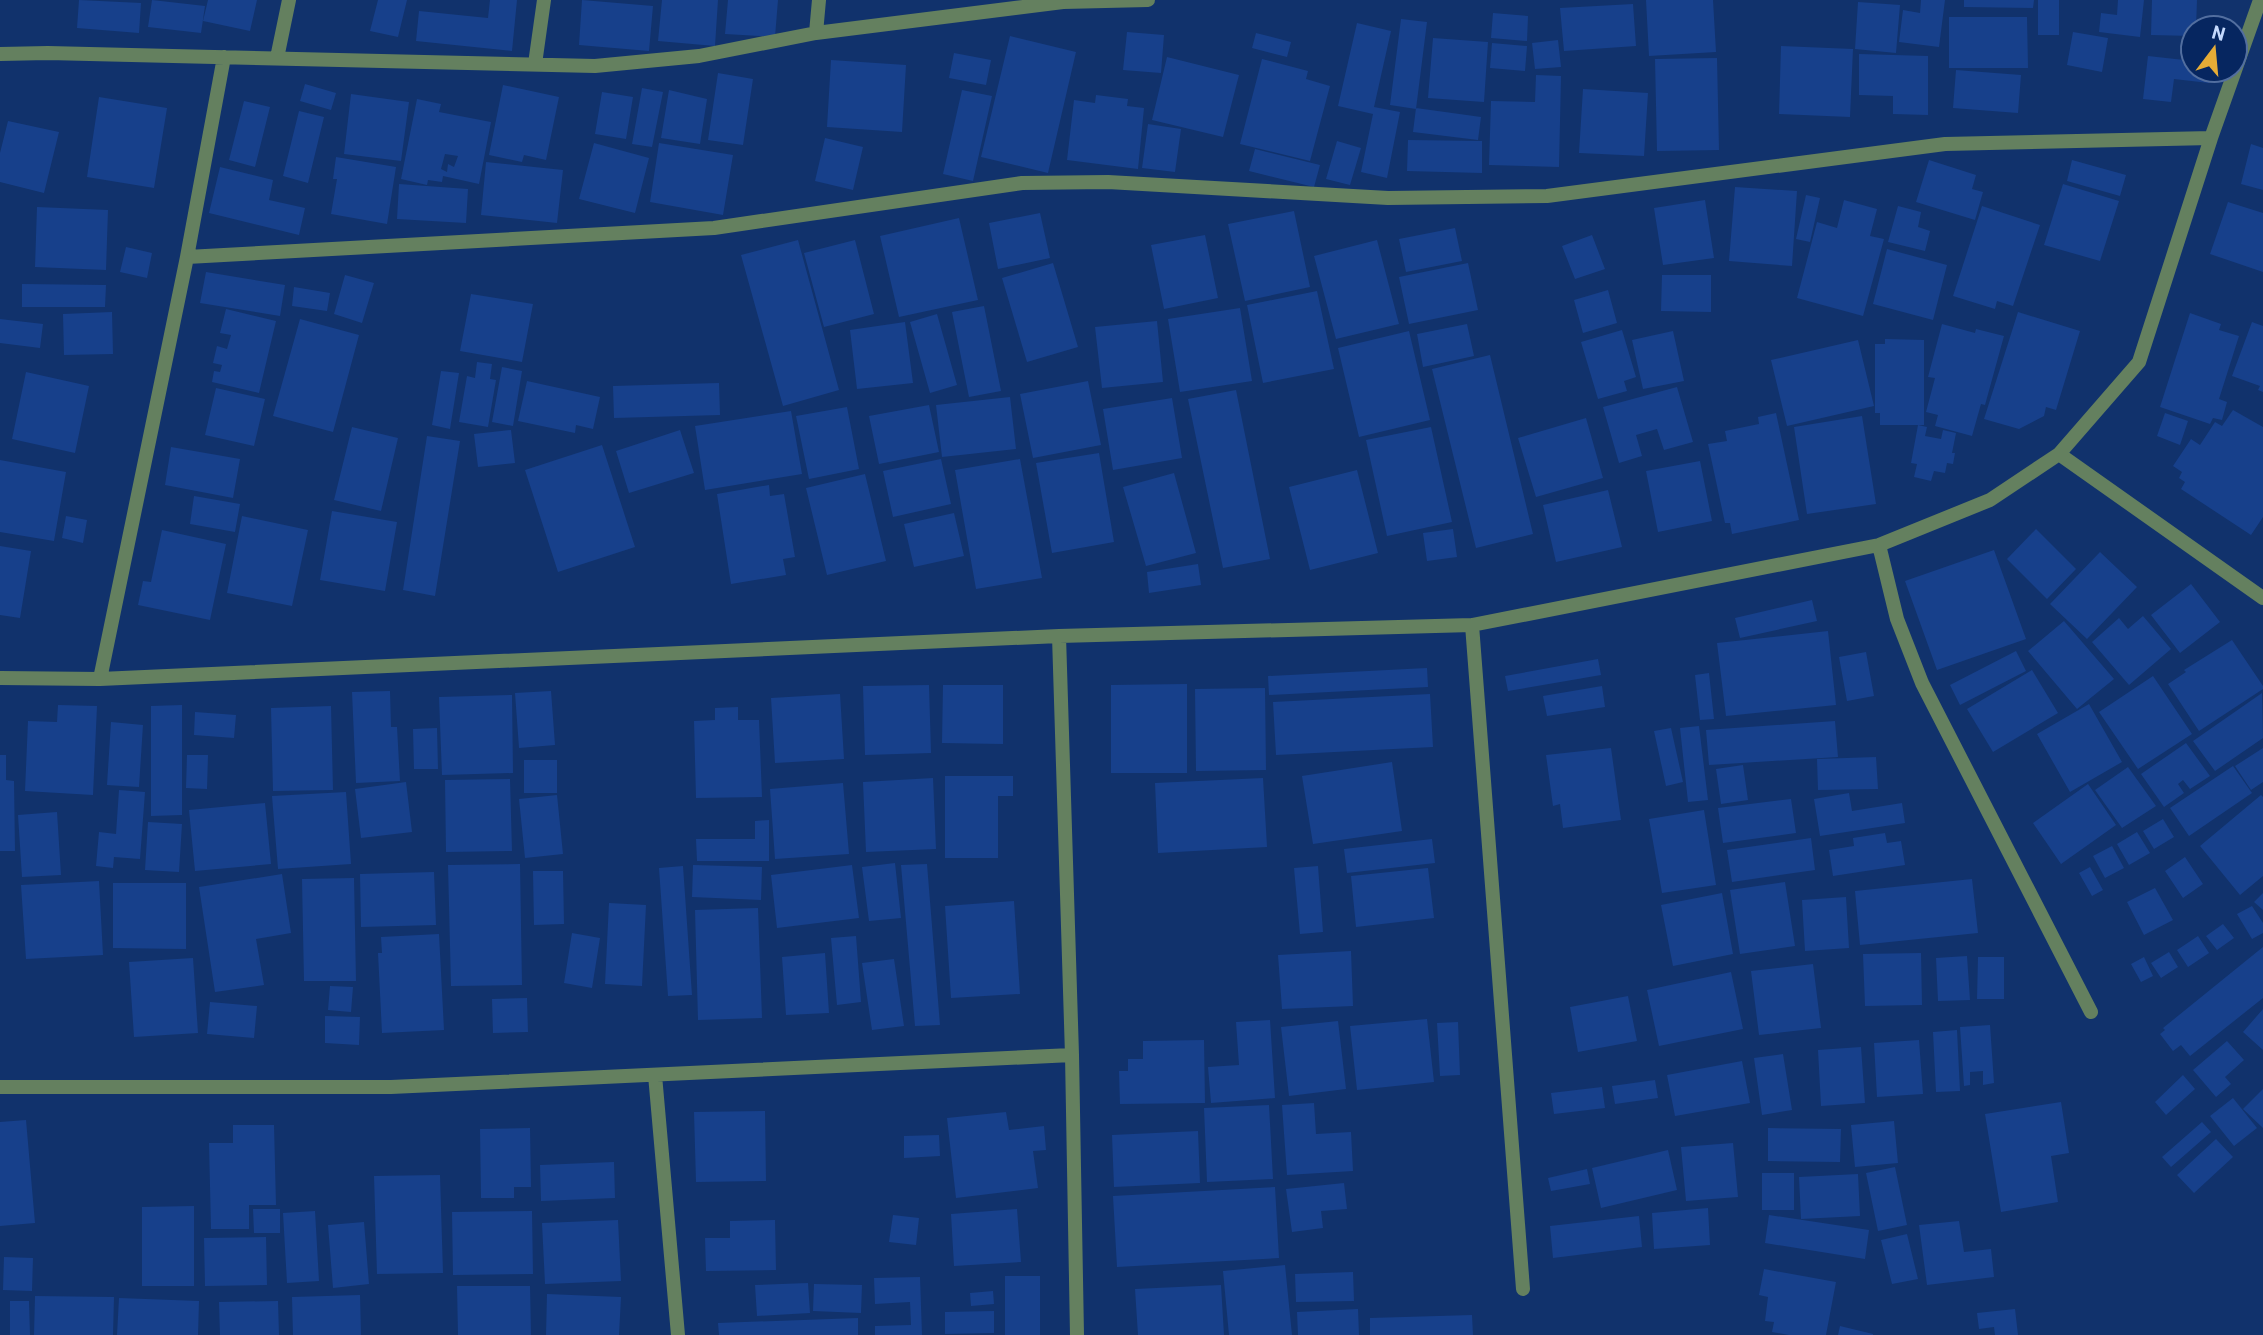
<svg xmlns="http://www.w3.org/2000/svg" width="2263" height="1335" font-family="Barlow,sans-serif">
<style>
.building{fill:#17408b;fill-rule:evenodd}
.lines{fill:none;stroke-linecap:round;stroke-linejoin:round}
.minor{stroke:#64805f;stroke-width:14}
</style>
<rect width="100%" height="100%" fill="#11326c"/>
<!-- building -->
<path class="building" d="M79,0L141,3L139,33L77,28Z
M152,0L205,6L201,33L148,27Z
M208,0H257L250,31L203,21Z
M378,0H407L398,37L370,31Z
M490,0H517L512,51L416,41L419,11L488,18Z
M582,0L653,6L649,51L579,45Z
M662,0H718L715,46L658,41Z
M728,0H778L775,37L725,34Z
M1646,0H1713L1716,52L1649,56Z
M1921,0H1945L1939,47L1899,42L1903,10L1920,13Z
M1964,0H2034L2033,8L1964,7Z
M2038,0H2059V35H2038Z
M2118,0H2144L2140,37L2099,32L2101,13L2117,15Z
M2152,0H2197L2196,28H2193V36L2151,35Z
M1858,2L1900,5L1896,53L1855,49Z
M1633,4L1636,46L1564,51L1560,8Z
M1493,13L1528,16L1527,41L1491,38Z
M1949,17H2027L2028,68H1949Z
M1401,19L1427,22L1416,109L1390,105Z
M1357,23L1391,31L1374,107L1400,112L1387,178L1361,172L1373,114L1338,106Z
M1127,32L1164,35L1161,73L1123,70Z
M2073,32L2108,38L2102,72L2067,65Z
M1256,33L1291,42L1287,57L1252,48Z
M1010,36L1076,52L1048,173L981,157Z
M1433,38L1488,42L1484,102L1428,98Z
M1558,40L1561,67L1535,69L1532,43Z
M1492,43L1527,46L1525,71L1490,68Z
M1781,46L1853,49L1850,117L1779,114Z
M954,53L991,60L986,85L949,78Z
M1859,54L1928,56V115L1893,114V96L1859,95Z
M2148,56L2193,61V70H2210L2209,83L2174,79L2171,102L2143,99Z
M1167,57L1239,75L1223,137L1152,120Z
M1717,58L1719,150L1657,151L1655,59Z
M1262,59L1308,71L1306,79L1330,86L1310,161L1240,144Z
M831,60L906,65L902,132L827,127Z
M1956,70L2021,75L2018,113L1953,108Z
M718,73L753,79L743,145L708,140Z
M1536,75L1561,76L1559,167L1489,165L1491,101L1535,102Z
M305,84L336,93L331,110L300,101Z
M503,85L559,97L546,160L524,155L522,162L489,155Z
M642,88L663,92L652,147L632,144Z
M1583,89L1648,93L1644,156L1579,153Z
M669,90L707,99L700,144L661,138Z
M962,90L992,96L973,181L943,174Z
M602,92L633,97L626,139L595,134Z
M351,94L409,102L401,161L344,154Z
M1096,95L1128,99L1127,106L1144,108L1138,169L1067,160L1074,100L1095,103Z
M99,97L167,108L154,188L87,177Z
M417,99L441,104L439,112L491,122L479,184L443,176L442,182L428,180L427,185L401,179ZM445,154L458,156L454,167L448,164L447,172L441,169Z
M244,101L270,107L255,167L229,160Z
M1416,108L1481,117L1478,140L1413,132Z
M299,111L324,117L308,183L283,176Z
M8,121L59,132L44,193L0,182V153Z
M1148,124L1181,129L1175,172L1142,168Z
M825,138L863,147L853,190L815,181Z
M1408,140L1482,141V173L1407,171Z
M1337,141L1361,148L1350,185L1326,179Z
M594,143L649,158L635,213L579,199Z
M659,143L733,155L723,215L650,202Z
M2251,144L2263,148V190L2241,184Z
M1255,149L1320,165L1314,187L1249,171Z
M336,157L396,167L387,224L331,214L337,179H333Z
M1929,160L1976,175L1972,189L1983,192L1975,220L1916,202Z
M2072,160L2126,175L2120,196L2067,181Z
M486,162L563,170L557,223L481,215Z
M220,167L273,180L269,200L305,208L299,235L209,213Z
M399,184L468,189L466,223L397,219Z
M2063,184L2119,201L2100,261L2044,245Z
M1735,187L1797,191L1792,266L1729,261Z
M1806,195L1820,198L1810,242L1796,239Z
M1705,200L1714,258L1663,265L1654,208Z
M1844,200L1877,209L1870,236L1884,239L1863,316L1797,298L1817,222L1837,228Z
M2228,202L2263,213V272L2210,254Z
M1898,206L1921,212L1918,227L1930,231L1925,251L1888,242Z
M1982,206L2040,225L2013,306L1997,301L1995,309L1953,296Z
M37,207L108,210L106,270L35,267Z
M1294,211L1310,287L1245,301L1228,224Z
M1040,213L1050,258L998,269L989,223Z
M959,218L978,300L899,317L880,236Z
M1455,228L1462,261L1406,272L1399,239Z
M1205,235L1218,298L1164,309L1151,245Z
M1592,235L1605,269L1575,279L1562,246Z
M798,240L839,390L783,406L741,255Z
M855,240L874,314L824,327L804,253Z
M1377,240L1399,324L1336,339L1314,256Z
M126,247L152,253L147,278L120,272Z
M1887,249L1947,265L1933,320L1873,304Z
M1053,263L1078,347L1027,362L1002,278Z
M1468,263L1478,310L1409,324L1399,277Z
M206,272L285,285L280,316L200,303Z
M345,275L374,283L362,323L334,314Z
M1662,275H1711V312L1661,311Z
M22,284L106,285L105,307H22Z
M294,287L330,293L327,311L292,306Z
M1608,290L1617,323L1583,333L1574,300Z
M1317,291L1334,369L1263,383L1247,305Z
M471,294L533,304L522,362L460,351Z
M984,306L1001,391L969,397L952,312Z
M1240,308L1252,381L1180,392L1168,319Z
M226,309L276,321L259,393L212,382L214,371L220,372L222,365L213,363L217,346L227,349L231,335L220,333Z
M112,312L113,354L64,355L63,314Z
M2018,312L2080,331L2056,410L2046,407L2044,416L2019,429L1984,419Z
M2190,313L2221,324L2219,330L2239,336L2219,399L2227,402L2222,420L2213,418L2210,424L2160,407Z
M937,314L957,385L930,393L910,322Z
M0,319L43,324L40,348L0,343Z
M300,319L359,335L333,432L273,416Z
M1157,321L1163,382L1102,388L1095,327Z
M905,322L913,383L857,389L850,330Z
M2252,322L2263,326V392L2258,390L2260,386L2232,376Z
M1467,324L1474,356L1423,367L1417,334Z
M1942,324L1975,333L1976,329L2004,336L1985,405L1981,404L1972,436L1935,426L1938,415L1926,412L1935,378L1928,377Z
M1622,330L1636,377L1624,381L1627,391L1598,399L1581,342Z
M1409,331L1430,420L1359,437L1338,348Z
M1673,331L1684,381L1643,389L1632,340Z
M1885,339L1924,340V425H1880V413H1875V344H1885Z
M1858,340L1874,406L1787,426L1771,360Z
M1490,355L1533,534L1476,548L1432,369Z
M477,362L492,364L490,379L496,380L488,427L459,422L467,376L475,378Z
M502,367L522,371L513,426L492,422Z
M441,371L459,373L450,429L432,425Z
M26,372L89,386L75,453L12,439Z
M527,381L600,397L593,429L576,425L575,433L518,421Z
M1088,381L1101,445L1033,458L1020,394Z
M719,383L720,415L614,418L613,386Z
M1677,387L1693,442L1664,450L1657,429L1636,435L1642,456L1619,463L1603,407Z
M216,388L265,399L254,446L205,435Z
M1236,390L1270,559L1223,568L1188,399Z
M1010,397L1016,449L942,457L936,405Z
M1172,398L1182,458L1113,470L1103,409Z
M929,405L939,452L879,464L869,416Z
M847,407L859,469L809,479L796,416Z
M2233,410L2263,427V517L2251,535L2181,489L2185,482L2179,478L2182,472L2173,466L2191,439L2200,445L2215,422L2222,426Z
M791,411L802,474L705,490L695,426Z
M1776,413L1799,520L1732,534L1730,523H1725L1708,444L1727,441L1725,431L1759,424L1758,417Z
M2165,413L2188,421L2180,445L2157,436Z
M1862,416L1876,504L1807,514L1794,427Z
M1586,418L1603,478L1536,497L1518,438Z
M1918,425L1927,427L1925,436L1941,439L1943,430L1956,433L1952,453H1955L1953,464L1947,463L1945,473L1934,471L1931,481L1914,477L1917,464L1911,463Z
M352,427L398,438L381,511L334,500Z
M1431,427L1452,522L1387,536L1366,440Z
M511,430L515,463L478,467L474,434Z
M680,430L694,473L629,493L616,451Z
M427,436L460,441L435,596L403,590Z
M602,445L635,547L558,572L525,470Z
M171,447L240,459L233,498L165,485Z
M1099,453L1114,542L1052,553L1036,463Z
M941,459L951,504L893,517L883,471Z
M1020,459L1042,578L976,589L955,470Z
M0,460L66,472L54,541L0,532Z
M1700,461L1712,521L1658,532L1646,471Z
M1357,470L1378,553L1310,570L1289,487Z
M1174,473L1196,553L1146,566L1123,487Z
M865,474L886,561L827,575L806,488Z
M769,485L770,496L784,494L795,557L783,559L786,575L731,584L717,494Z
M1608,490L1622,547L1556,562L1543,505Z
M194,496L240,504L235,532L190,524Z
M332,511L397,522L385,591L320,580Z
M954,513L964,556L914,567L904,524Z
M66,516L87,520L83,543L62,538Z
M242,516L308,530L292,606L227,593Z
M1453,529L1457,557L1427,561L1423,533Z
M2036,529L2076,569L2047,599L2007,559Z
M162,530L226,544L210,620L138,605L143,581L151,582Z
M0,546L31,551L20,618L0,615Z
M1994,550L2026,639L1937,670L1905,581Z
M2100,552L2137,587L2087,639L2050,604Z
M1198,564L1201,585L1149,593L1147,572Z
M2191,584L2220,622L2180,653L2151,615Z
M1812,600L1817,621L1740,638L1735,618Z
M2143,616L2171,649L2129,685L2092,642L2119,618L2128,629Z
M2064,621L2114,679L2077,709L2028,651Z
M1828,631L1836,705L1726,716L1717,643Z
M2232,640L2263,686V689L2199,731L2168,684L2186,672L2184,670Z
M2016,651L2026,671L1960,705L1950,685Z
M1866,652L1874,696L1847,701L1839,657Z
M1598,659L1601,675L1508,691L1505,676Z
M1427,668L1428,687L1269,695L1268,676Z
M2032,670L2058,713L1993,752L1967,709Z
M1709,673L1714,719L1700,720L1695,675Z
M2153,676L2192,734L2138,769L2099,712Z
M1187,684V773H1111V685Z
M929,685L931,753L865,755L863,686Z
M943,685H1003V744L942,743Z
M1602,686L1605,707L1547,716L1543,696Z
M1265,688L1266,770L1196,771L1195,689Z
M390,691L391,727H397L400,781L356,783L352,692Z
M551,691L555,745L519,748L515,693Z
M2262,693L2263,738L2215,771L2193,741Z
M840,694L844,759L775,763L771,698Z
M1430,694L1433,747L1276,755L1273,702Z
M512,695L513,773L442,775L439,697Z
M2089,704L2122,762L2070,792L2037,734Z
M58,705L97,706L93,795L25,791L28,721L57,722Z
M182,705V815L151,816V706Z
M331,706L333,790L273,791L271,708Z
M738,707V720H759L762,797L696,798L694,721L715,720V708Z
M195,712L236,715L234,738L194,735Z
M1835,721L1838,757L1709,765L1706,730Z
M111,722L143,725L139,787L107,785Z
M1699,726L1708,800L1688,802L1680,728Z
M437,728L438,769H414L413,729Z
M1671,728L1683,782L1666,786L1654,731Z
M2186,743L2210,776L2190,789L2183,780L2178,784L2184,793L2164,807L2141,774Z
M1611,748L1621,820L1563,828L1560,804L1553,806L1546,755Z
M2263,748V782L2251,790L2235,766Z
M0,755H6V780L14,781L15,851H0Z
M187,755H208L207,789L186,788Z
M1876,757L1878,789L1818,790L1817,759Z
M524,760H557V793H524Z
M1392,762L1402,831L1313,844L1302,776Z
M1743,765L1748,800L1721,804L1716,769Z
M2233,766L2252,793L2189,836L2170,808Z
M2128,767L2156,806L2122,828L2095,790Z
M945,776H1013V796H998V858H945Z
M933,778L936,849L866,852L863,782Z
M1263,778L1267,847L1158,853L1155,783Z
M510,779L512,851L446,852L445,780Z
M406,782L412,832L361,838L355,789Z
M843,783L849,854L775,859L770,789Z
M2088,784L2116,825L2061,864L2033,823Z
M119,790L145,792L140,859L114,857L113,868L96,866L99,832L116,834Z
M346,792L351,864L278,869L272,796Z
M1849,793L1852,811L1902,803L1905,823L1820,836L1814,799Z
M557,795L563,854L525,858L519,799Z
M2261,795L2263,797V876L2240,895L2200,846Z
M1791,799L1796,833L1723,843L1718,808Z
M265,803L271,864L195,871L189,810Z
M1704,810L1716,885L1662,893L1649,819Z
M57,812L61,875L22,877L18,815Z
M2163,819L2174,837L2154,849L2143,831Z
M769,820V861H697L696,839H755V821Z
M148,822L182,824L179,872L145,870Z
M2137,832L2150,853L2129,865L2117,844Z
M1885,833L1887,843L1901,841L1905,865L1833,876L1829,850L1854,846L1853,838Z
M1811,838L1815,870L1732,882L1727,850Z
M1432,839L1435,863L1347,873L1344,849Z
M2112,846L2124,868L2105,878L2093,856Z
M2185,857L2203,884L2183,898L2165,871Z
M895,863L901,918L869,921L862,867Z
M520,864L522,985L451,986L448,865Z
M927,864L940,1025L915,1026L901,865Z
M693,865L762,867L761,900L692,897Z
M852,865L859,918L777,928L771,875Z
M683,866L692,995L668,996L659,868Z
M1318,866L1323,932L1300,934L1294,868Z
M2090,867L2103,890L2092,896L2079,873Z
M1428,868L1434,918L1356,927L1351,876Z
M533,871H563L564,924L534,925Z
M434,872L436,925L361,927L360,874Z
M282,874L291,933L256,939L264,985L215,992L199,887Z
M354,878L356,981H304L302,879Z
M1972,879L1978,933L1860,945L1855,891Z
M99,881L103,955L26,959L21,885Z
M1785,882L1795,946L1740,954L1730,890Z
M113,883H186V949L113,948Z
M2155,888L2173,920L2144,935L2127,902Z
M1722,893L1733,954L1673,966L1661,905Z
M2263,893V910L2254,902Z
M1846,897L1849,948L1805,951L1802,900Z
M1014,901L1020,994L951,998L945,906Z
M609,903L646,905L642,986L605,984Z
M2252,906L2263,923V933L2252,939L2237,914Z
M758,908L762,1018L698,1020L695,910Z
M2223,924L2234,938L2217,950L2206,936Z
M572,933L600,938L592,988L564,983Z
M439,934L444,1030L382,1033L378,953H382L381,937Z
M856,936L861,1002L837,1005L831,938Z
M2198,936L2209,953L2188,967L2177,950Z
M2263,947V998L2190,1056L2181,1045L2173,1051L2160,1034L2165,1030L2163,1028Z
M1351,951L1353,1006L1282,1009L1278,955Z
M2169,952L2178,967L2161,978L2151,963Z
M825,953L829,1013L786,1015L782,957Z
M1921,953L1922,1005L1865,1006L1863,954Z
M1967,956L1970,1000L1938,1001L1936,958Z
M1978,957H2004V999H1977Z
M2144,957L2153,976L2141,982L2131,964Z
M193,958L198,1033L134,1037L129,962Z
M894,959L904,1026L872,1030L862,963Z
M1813,964L1821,1028L1759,1035L1751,971Z
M1731,972L1743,1029L1659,1046L1647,990Z
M330,986L353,987L351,1012L328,1010Z
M1628,996L1637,1041L1578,1052L1570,1007Z
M527,998L528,1032L493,1033L492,999Z
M210,1002L257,1006L254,1038L207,1034Z
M2263,1009V1050L2243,1032Z
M325,1016L360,1017L359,1045L325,1043Z
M1427,1019L1434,1082L1357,1090L1350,1026Z
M1270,1020L1275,1098L1211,1103L1208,1067L1239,1065L1236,1022Z
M1338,1021L1346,1089L1289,1096L1281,1027Z
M1458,1022L1460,1075L1440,1076L1437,1023Z
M1990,1025L1994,1083L1983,1085V1071L1970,1072V1085L1964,1086L1960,1027Z
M1957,1030L1960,1091L1936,1092L1933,1032Z
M1204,1040L1205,1103L1120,1104L1119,1071H1128V1059H1143V1041Z
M1919,1040L1923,1094L1877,1097L1874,1043Z
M2227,1041L2244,1060L2225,1077L2231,1084L2216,1097L2193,1070Z
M1861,1047L1865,1103L1821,1106L1818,1050Z
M1783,1054L1792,1110L1762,1115L1754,1058Z
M1742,1061L1750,1103L1675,1116L1667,1075Z
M2183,1075L2195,1089L2166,1115L2155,1102Z
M1655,1080L1658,1098L1615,1104L1612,1086Z
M1602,1087L1605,1108L1554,1114L1551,1093Z
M2263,1089V1128L2243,1109Z
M2233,1098L2257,1128L2234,1146L2210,1116Z
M2061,1102L2069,1153L2051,1156L2058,1202L2001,1212L1985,1114Z
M1314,1103L1316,1134L1351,1132L1353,1171L1287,1175L1282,1105Z
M1269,1105L1273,1179L1207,1182L1204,1108Z
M765,1111L766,1181L696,1182L694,1112Z
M1006,1112L1009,1130L1044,1126L1046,1150L1033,1151L1038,1188L956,1198L947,1118Z
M26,1120L35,1223L0,1226V1122Z
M1894,1121L1898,1163L1855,1167L1851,1125Z
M2202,1122L2211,1132L2171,1167L2162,1157Z
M233,1125H274L276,1205H249V1229H211L209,1143H233Z
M530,1128L531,1187H514V1198H481L480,1129Z
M1768,1128L1841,1129L1840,1162L1768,1161Z
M1198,1131L1200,1183L1114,1187L1112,1135Z
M939,1135L940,1156L904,1158V1136Z
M2216,1139L2233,1157L2194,1193L2177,1175Z
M1733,1143L1738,1197L1686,1201L1681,1147Z
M1668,1150L1677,1190L1601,1208L1592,1168Z
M614,1162L615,1198L541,1201L540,1165Z
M1895,1167L1907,1225L1878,1231L1866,1173Z
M1587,1169L1590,1184L1551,1191L1548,1178Z
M1762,1173H1794V1210H1762Z
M1858,1174L1860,1216L1801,1219L1799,1177Z
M440,1175L443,1273L377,1274L374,1176Z
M1344,1183L1347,1209L1321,1211L1323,1228L1292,1232L1286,1189Z
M1275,1187L1279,1258L1117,1267L1113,1196Z
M194,1206V1286H142V1207Z
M1708,1208L1710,1245L1654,1249L1652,1213Z
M253,1209H280V1233H254Z
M1017,1209L1021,1262L954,1266L951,1214Z
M315,1211L319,1281L287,1283L283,1213Z
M532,1211L533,1274L453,1275L452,1212Z
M893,1215L919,1218L916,1245L889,1242Z
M1769,1215L1869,1230L1865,1259L1765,1243Z
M1639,1216L1642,1247L1553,1258L1550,1226Z
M618,1220L621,1281L545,1284L542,1223Z
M775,1220L776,1270L706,1271L705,1238H730V1221Z
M1959,1221L1964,1252L1991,1249L1994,1277L1927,1285L1919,1225Z
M364,1222L369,1284L333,1288L328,1225Z
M1907,1234L1918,1279L1892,1284L1881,1240Z
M266,1237L267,1285L205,1286L204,1238Z
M4,1257L33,1258L32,1291L3,1290Z
M1285,1265L1292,1335H1229L1223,1271Z
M1764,1269L1836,1282L1826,1335H1789L1772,1332L1774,1322L1765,1321L1768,1297L1759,1295Z
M1353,1272L1354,1301L1296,1302L1295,1274Z
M1005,1276H1040V1335H1005Z
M920,1277L922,1335H875V1326L911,1325L910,1302L875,1304L874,1278Z
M808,1283L810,1313L757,1316L755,1285Z
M814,1284L862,1285L861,1313L813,1311Z
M1221,1285L1224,1335H1138L1135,1289Z
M457,1286H530L531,1335H458Z
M993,1291L994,1304L971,1306L970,1293Z
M547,1294L621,1297L619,1335H546Z
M360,1295L361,1335H293L292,1297Z
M35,1296L114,1297L113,1335H34Z
M119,1298L199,1301L198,1335H117Z
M10,1301H29L30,1335H10Z
M278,1301L279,1335H220L219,1302Z
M1358,1309L1359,1335H1298L1297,1312Z
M2015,1309L2018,1335H1995L1994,1327L1979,1329L1977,1313Z
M994,1311V1333L945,1334V1312Z
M1472,1315L1473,1335H1370V1318Z
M858,1318V1335H719L718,1323Z
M1840,1326L1873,1334V1335H1838Z"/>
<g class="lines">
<!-- minor -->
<path class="minor" d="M816,33L819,0
M0,54L48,53L595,66L699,56L816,33L1063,2L1148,0
M277,58L289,0
M535,64L544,0
M187,257L714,228L1022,183L1108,182L1388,198L1547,196L1945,144L2211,138
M2059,454L2263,598
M1879,545L1897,619L1922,683L2091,1012
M1472,625L1523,1289
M1059,636L1072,1055L1077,1335
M0,678L100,679L1059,636L1472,625L1879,545L1990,500L2059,454L2139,362L2211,138L2260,0
M100,679L187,257L224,57
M655,1075L678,1335
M0,1087H391L1072,1055"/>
</g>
<!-- north arrow -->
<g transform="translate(2214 49) rotate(16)"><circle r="33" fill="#062660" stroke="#526e9f" stroke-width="2"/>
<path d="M0-5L12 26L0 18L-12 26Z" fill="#e6ac36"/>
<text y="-10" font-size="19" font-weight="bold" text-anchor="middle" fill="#c4d9fd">N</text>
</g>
</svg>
